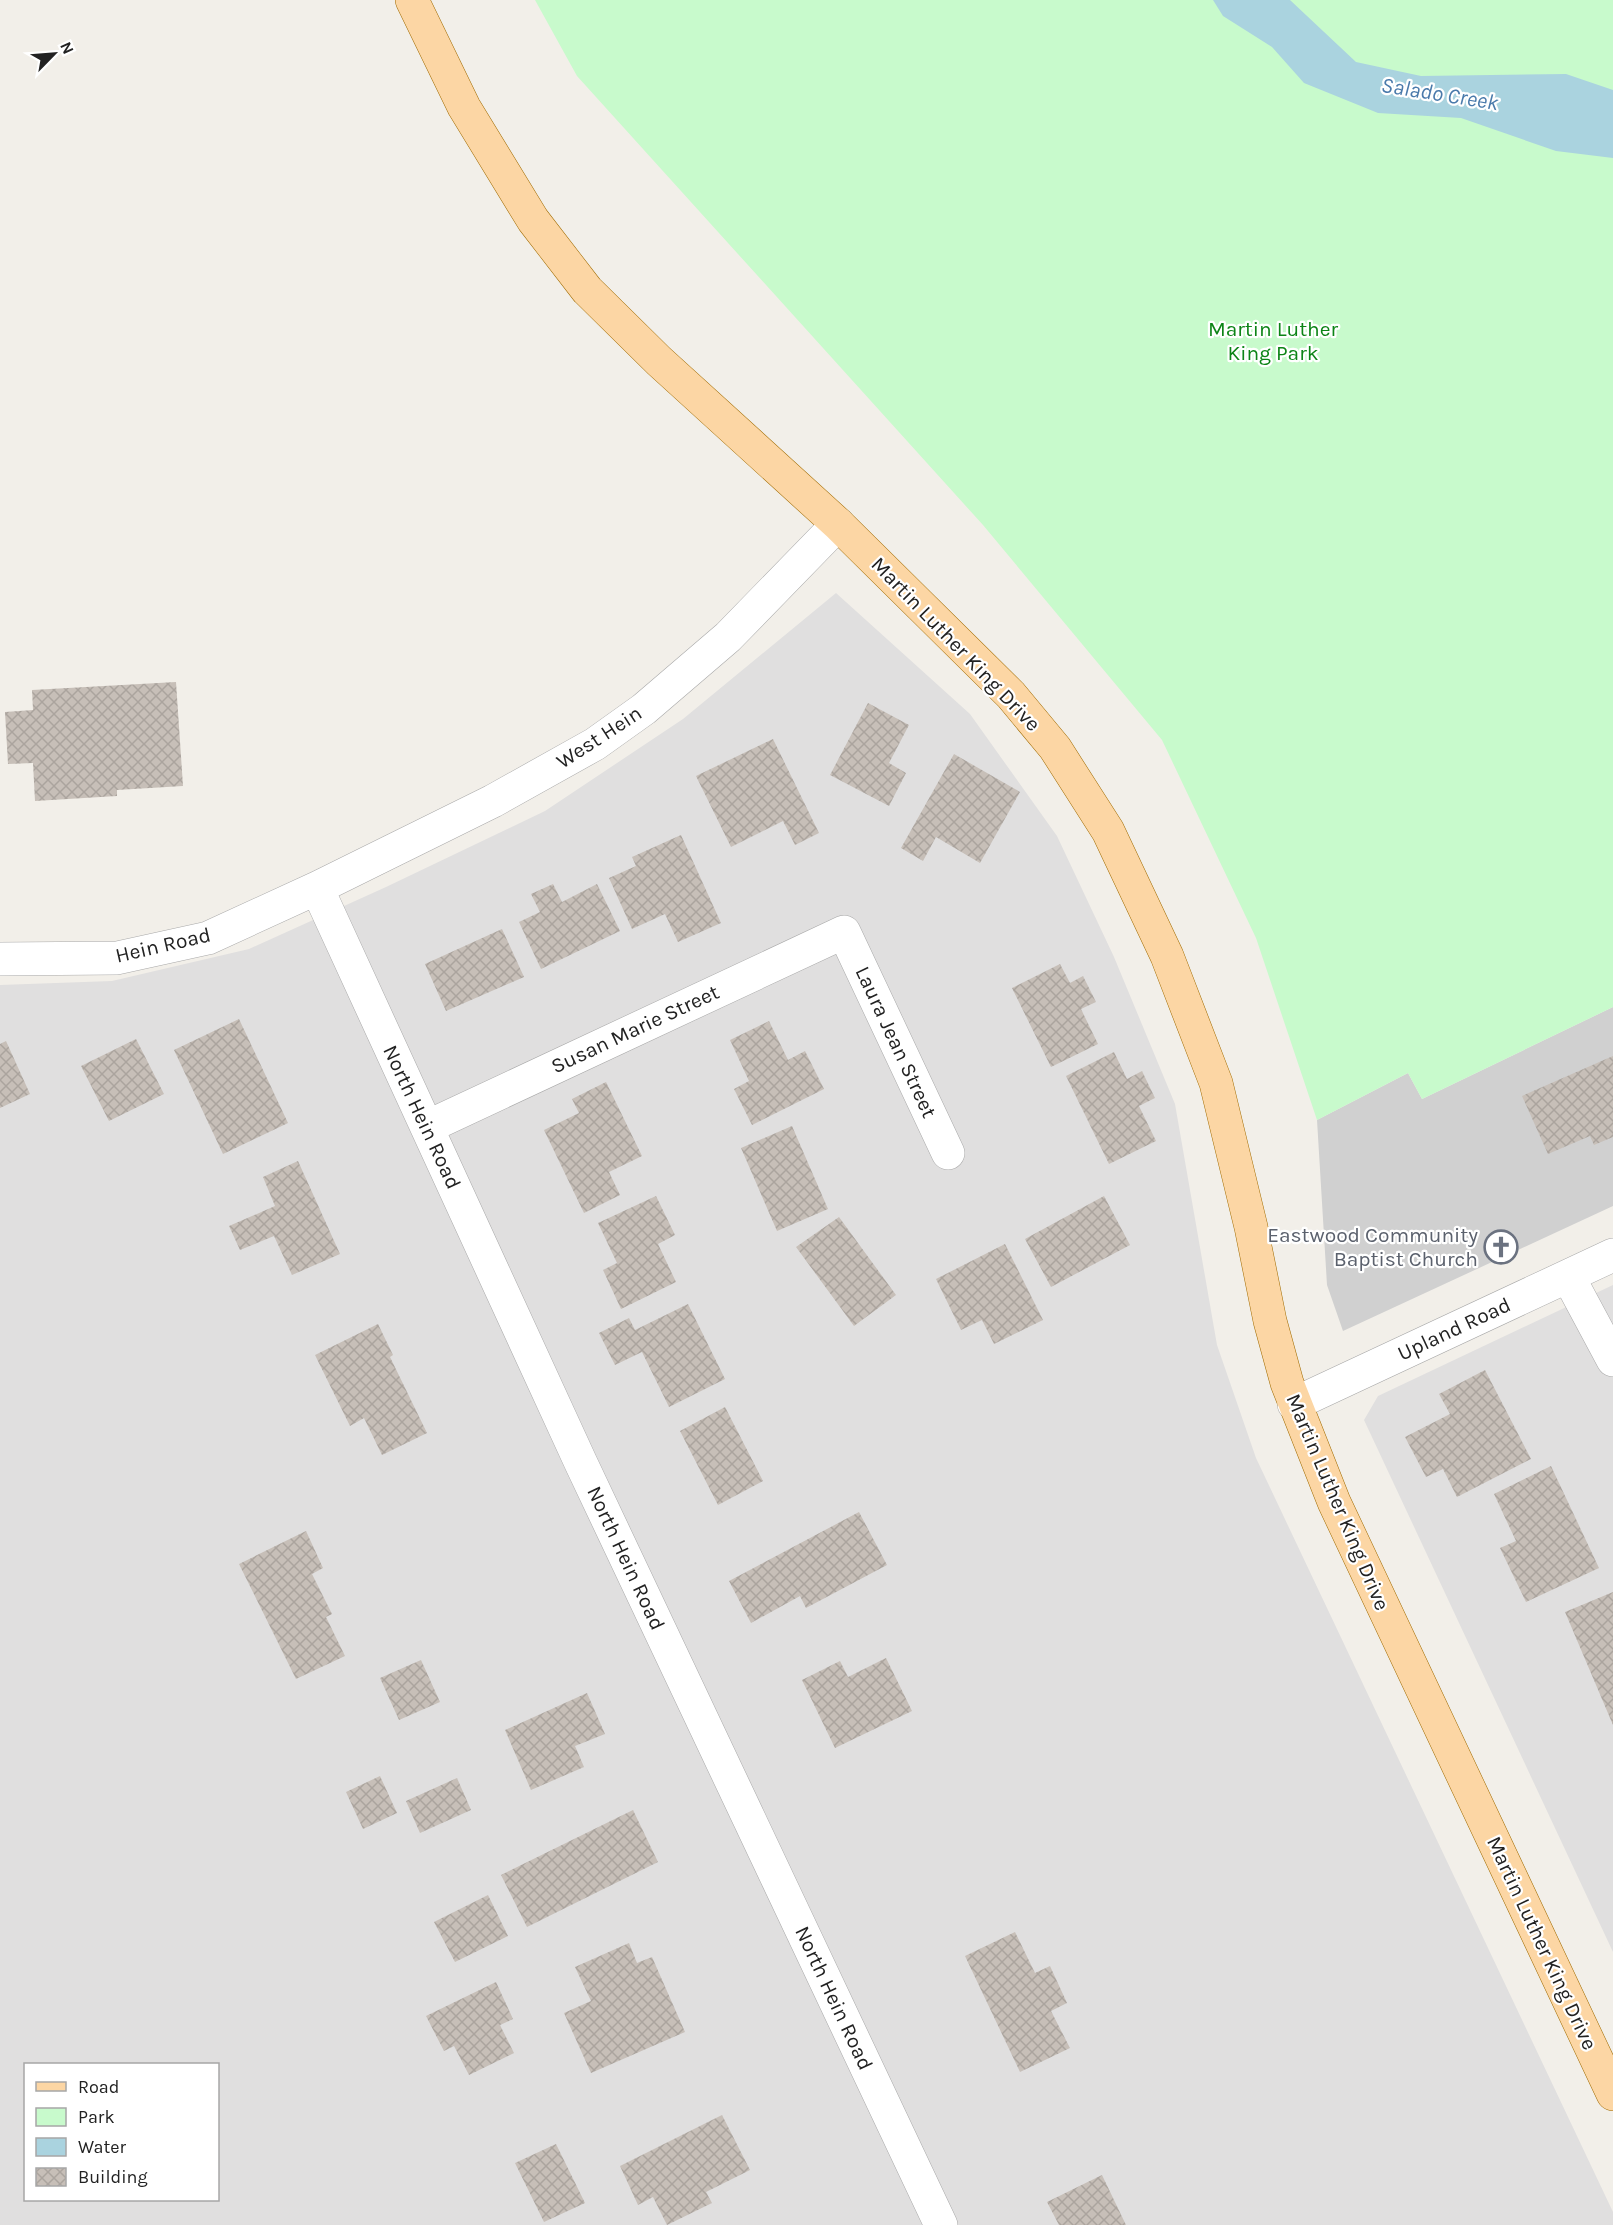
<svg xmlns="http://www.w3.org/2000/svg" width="1613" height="2225" font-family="Karla,sans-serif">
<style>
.residential{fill:#e0dfdf;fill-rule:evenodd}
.religious{fill:#d0d0d0}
.park{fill:#c8facc}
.water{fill:#aad3df}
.building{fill:url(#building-cross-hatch)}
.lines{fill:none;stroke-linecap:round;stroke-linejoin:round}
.minor-casing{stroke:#a9a9a9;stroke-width:34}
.major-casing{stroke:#a06b00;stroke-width:34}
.minor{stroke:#fff;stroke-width:33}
.major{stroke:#fcd6a4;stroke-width:33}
.labels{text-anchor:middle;stroke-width:4.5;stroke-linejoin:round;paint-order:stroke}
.park-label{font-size:21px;fill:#0c8416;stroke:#fff}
.street-label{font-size:21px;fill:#222;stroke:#fff}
.worship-label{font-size:21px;fill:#5b616d;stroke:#fff;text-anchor:end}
.water-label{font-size:22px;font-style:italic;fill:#4a7aab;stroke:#fff}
</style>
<defs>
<pattern id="building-cross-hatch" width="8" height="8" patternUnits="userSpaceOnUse" patternTransform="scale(1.5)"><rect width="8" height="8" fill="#c7bfb8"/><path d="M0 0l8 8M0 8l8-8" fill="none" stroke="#aba49e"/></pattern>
</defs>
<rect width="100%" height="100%" fill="#f2efe9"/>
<!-- residential -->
<path class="residential" d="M836,593L970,714L1057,836L1114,957L1175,1104L1217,1345L1256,1458L1613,2212V2225H0V985L112,981L249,949L386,887L545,811L683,719ZM26,2064H218V2200H26Z
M1613,1285V1952L1364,1420L1378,1396Z"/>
<!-- religious -->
<path class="religious" d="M1613,1007V1206L1343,1331L1327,1285L1317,1120L1408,1073L1422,1099Z"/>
<!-- park -->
<path class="park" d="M535,0H1613V1007L1422,1099L1408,1073L1317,1120L1256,938L1162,740L983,525L577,76Z"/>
<!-- water -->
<path class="water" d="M1213,0H1290L1356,62L1421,76L1566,74L1613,90V158L1556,151L1461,118L1378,113L1304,83L1272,47L1223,16Z"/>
<!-- building -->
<path class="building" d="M176,682L183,786L117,790V796L35,801L33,763L8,764L5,712L33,710L32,690Z
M868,703L909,725L889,763L906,773L889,806L830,775Z
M773,739L819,833L795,845L783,821L731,847L696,776Z
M954,754L1020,792L980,863L936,837L923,861L901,848Z
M681,835L721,923L678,942L665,914L632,929L609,878L636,866L632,857Z
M553,884L562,902L597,884L620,931L541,969L519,922L540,912L531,894Z
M502,929L524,977L446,1011L425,964Z
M1060,964L1070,983L1083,976L1096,1002L1081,1009L1098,1044L1051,1067L1012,988Z
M239,1019L288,1123L223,1154L174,1050Z
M769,1021L788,1060L805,1051L824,1089L752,1125L734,1089L749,1081L730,1040Z
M136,1039L164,1094L109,1121L81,1066Z
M6,1041L30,1094L0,1108V1044Z
M1114,1052L1127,1079L1142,1071L1155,1098L1139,1106L1156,1141L1109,1164L1066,1076Z
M1613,1056V1137L1594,1145L1590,1136L1548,1154L1522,1096Z
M606,1082L642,1156L609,1172L620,1195L584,1213L544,1130L579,1113L572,1099Z
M792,1126L828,1209L777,1231L741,1148Z
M298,1161L340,1254L292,1275L274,1236L240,1250L229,1226L275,1206L263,1177Z
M656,1196L675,1235L658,1244L676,1282L621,1309L603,1270L617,1263L598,1223Z
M1104,1196L1130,1245L1051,1287L1025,1239Z
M839,1217L896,1295L854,1326L796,1247Z
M1005,1244L1043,1320L994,1344L982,1320L961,1330L936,1279Z
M688,1304L725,1379L669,1407L642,1352L615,1365L599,1333L629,1318L635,1330Z
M378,1324L393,1355L390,1357L427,1433L382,1455L364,1418L350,1426L315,1355Z
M1485,1370L1531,1459L1457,1497L1443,1469L1426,1477L1405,1437L1450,1414L1439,1394Z
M725,1407L763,1481L718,1505L680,1431Z
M1551,1466L1599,1568L1526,1602L1500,1548L1516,1541L1494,1494Z
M859,1512L887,1565L806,1608L800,1596L751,1623L729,1581Z
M306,1531L323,1568L312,1574L332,1614L326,1617L345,1656L296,1679L239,1564Z
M1613,1592V1725L1565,1612Z
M886,1658L912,1711L835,1748L802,1680L840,1661L848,1677Z
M421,1660L440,1702L399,1720L380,1678Z
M587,1693L605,1734L575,1746L584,1767L531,1790L505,1730Z
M380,1776L397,1813L363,1829L346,1792Z
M457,1778L471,1810L420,1833L406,1801Z
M633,1810L658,1862L527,1927L501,1875Z
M488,1895L508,1936L455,1962L434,1922Z
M1015,1932L1035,1973L1050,1966L1067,2003L1051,2011L1070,2048L1020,2072L965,1956Z
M629,1943L637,1963L652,1957L685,2032L591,2073L564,2013L591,2001L575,1967Z
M496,1982L513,2019L500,2025L514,2053L469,2075L454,2046L444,2051L426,2016Z
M722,2115L750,2170L706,2192L712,2203L667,2225L653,2197L638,2205L620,2166Z
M556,2144L585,2203L544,2222L515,2163Z
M1102,2175L1126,2225H1059L1047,2202Z"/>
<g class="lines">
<defs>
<path id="minor" d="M317,888L580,1461L941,2225
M0,959L117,958L208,938L317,888L493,801L595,744L644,709L728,637L838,524
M427,1127L844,932L948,1153
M1568,1276L1613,1360
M1294,1404L1613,1255"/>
<path id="major" d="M412,0L464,107L533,220L587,290L659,361L838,524L1011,695L1055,748L1108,831L1167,956L1216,1083L1251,1227L1270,1321L1287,1383L1334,1502L1613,2094"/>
</defs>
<!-- minor casing -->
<use href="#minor" class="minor-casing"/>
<!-- major casing -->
<use href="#major" class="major-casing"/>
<!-- minor -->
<use href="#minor" class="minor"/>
<!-- major -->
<use href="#major" class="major"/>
</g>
<!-- icons -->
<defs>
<symbol id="church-ring" viewBox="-11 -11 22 22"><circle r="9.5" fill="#fff" stroke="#6b7280" stroke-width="1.5"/><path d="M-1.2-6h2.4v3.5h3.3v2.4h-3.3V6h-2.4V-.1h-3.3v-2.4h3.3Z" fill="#6b7280"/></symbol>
</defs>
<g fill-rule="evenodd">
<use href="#church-ring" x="1482" y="1228" width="38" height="38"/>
</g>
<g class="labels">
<!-- park labels -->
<g class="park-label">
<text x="1273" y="336">Martin Luther<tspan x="1273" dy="24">King Park</tspan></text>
</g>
<!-- street labels -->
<g class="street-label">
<text transform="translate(956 644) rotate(46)" y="7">Martin Luther King Drive</text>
<text transform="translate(599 737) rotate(-33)" y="7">West Hein</text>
<text transform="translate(163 945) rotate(-13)" y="7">Hein Road</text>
<text transform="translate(635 1029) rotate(-25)" y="7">Susan Marie Street</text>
<text transform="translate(896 1042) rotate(65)" y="7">Laura Jean Street</text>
<text transform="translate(422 1117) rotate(65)" y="7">North Hein Road</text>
<text transform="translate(1454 1329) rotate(-25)" y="7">Upland Road</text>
<text transform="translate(1338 1502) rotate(67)" y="7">Martin Luther King Drive</text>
<text transform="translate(626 1558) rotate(65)" y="7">North Hein Road</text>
<text transform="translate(1542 1943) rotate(65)" y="7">Martin Luther King Drive</text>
<text transform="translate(834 1998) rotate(65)" y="7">North Hein Road</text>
</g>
<!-- worship labels -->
<g class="worship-label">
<text x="1478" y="1242">Eastwood Community<tspan x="1478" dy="24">Baptist Church</tspan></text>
</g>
<!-- water labels -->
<g class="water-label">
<text transform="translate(1440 93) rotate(9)" y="8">Salado Creek</text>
</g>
</g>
<!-- legend -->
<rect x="24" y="2063" width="195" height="138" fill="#ffffff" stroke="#a7a7a7" stroke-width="1.5"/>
<rect x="36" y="2082" width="30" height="9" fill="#fcd6a4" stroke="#a7a7a7" stroke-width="1.5"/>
<text x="78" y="2093" font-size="18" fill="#222222">Road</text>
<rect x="36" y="2108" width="30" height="18" fill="#c8facc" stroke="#a7a7a7" stroke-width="1.5"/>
<text x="78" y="2123" font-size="18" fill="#222222">Park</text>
<rect x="36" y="2138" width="30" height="18" fill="#aad3df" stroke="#a7a7a7" stroke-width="1.5"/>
<text x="78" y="2153" font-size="18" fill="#222222">Water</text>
<rect x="36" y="2168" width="30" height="18" fill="url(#building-cross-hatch)" stroke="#a7a7a7" stroke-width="1.5"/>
<text x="78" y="2183" font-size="18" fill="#222222">Building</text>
<!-- north arrow -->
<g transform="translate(54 54) rotate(65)" stroke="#ffffff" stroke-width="4.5" paint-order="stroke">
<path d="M0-4.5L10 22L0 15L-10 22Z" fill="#222222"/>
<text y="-9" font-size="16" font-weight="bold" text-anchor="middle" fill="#222222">N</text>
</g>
</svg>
